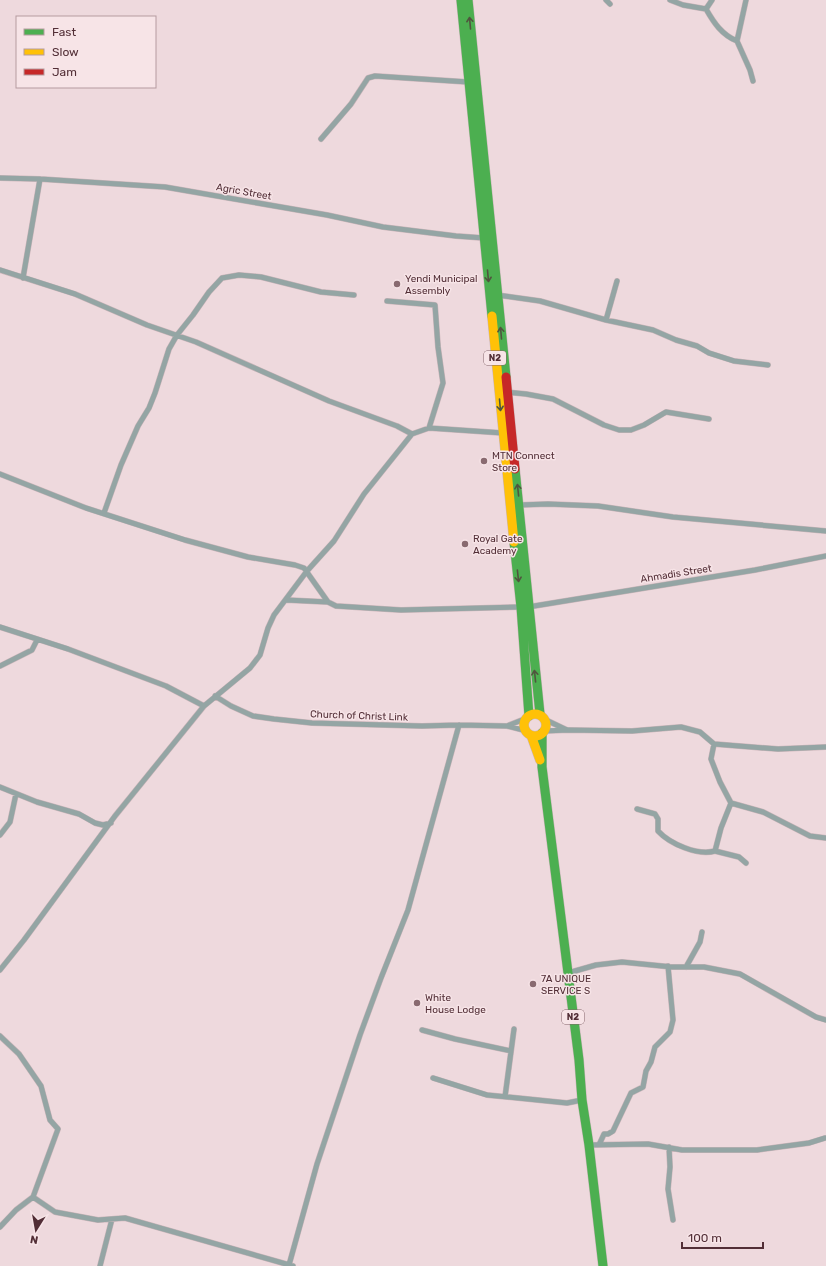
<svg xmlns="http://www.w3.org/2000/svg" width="826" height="1266" font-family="Rubik,sans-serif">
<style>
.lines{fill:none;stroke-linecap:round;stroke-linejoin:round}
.street-casing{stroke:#cab5b9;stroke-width:6}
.fast-casing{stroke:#cab5b9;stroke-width:10}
.slow-casing{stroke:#cab5b9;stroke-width:10}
.jam-casing{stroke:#cab5b9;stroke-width:10}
.street{stroke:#94a5a4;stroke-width:5}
.fast{stroke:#4caf50;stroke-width:9}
.slow{stroke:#ffc107;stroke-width:9}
.jam{stroke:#c62828;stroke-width:9}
.oneway{stroke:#50553e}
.poi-dot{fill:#896a70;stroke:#f7e4e7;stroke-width:1.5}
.labels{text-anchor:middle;stroke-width:3;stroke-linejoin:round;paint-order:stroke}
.shield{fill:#f7e4e7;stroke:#84656b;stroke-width:1}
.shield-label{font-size:9px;font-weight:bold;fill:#522e36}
.street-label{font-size:10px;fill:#522e36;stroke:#f7e4e7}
.poi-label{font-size:10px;fill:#522e36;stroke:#f7e4e7;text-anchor:start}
</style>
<rect width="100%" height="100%" fill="#eed9dd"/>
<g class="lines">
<defs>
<path id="street" d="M606,0L610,4
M670,0L683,5L706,9C714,23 722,35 737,41L750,70L753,81
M706,9L712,0
M737,41L746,0
M321,139L351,104L368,78L375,76L468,82
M0,178L40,179L165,187L327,215L383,227L456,236L484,238
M0,270L75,294L147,325L196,342L329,401L397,426L412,434
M23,278L40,179
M497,295L540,301L606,320L653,330L676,340L697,346L709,353L734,361L768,365
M387,301L435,305L438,347L443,383L429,428
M606,320L617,281
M506,392L526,394L553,399L604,425L619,430H631L644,425L666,412L709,419
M0,474L86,508L185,540L248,557L295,565L304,568L328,602
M519,505L548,504L598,506L673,517L826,531
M104,513L121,465L138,426L149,408L155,393L169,349L177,335L193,315L209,292L222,278L239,275L261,277L321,292L354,295
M286,600L328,602L336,606L401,610L521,607
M528,607L755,570L826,556
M0,627L68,649L166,686L204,706
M0,666L32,650L37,640
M215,696L231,706L253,716L274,719L312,723L422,726L459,725L507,726L527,731
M546,720L567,730
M507,726L527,718
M544,731L568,730L632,731L681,727L700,732L714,744L778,749L826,747
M714,744L711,759L720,782L731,803L763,812L810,836L826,838
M0,787L37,802L79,814L95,823L103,825L111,823
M731,803L721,828L715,851L739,857L746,863
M637,809L655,814L658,819V831C670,844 698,856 715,851
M0,835L10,822L16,794
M686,967L700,942L702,932
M0,970L24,940L115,816L204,706L250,668L260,655L268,628L274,615L307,571L334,541L364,494L412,434L429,428L503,433
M568,973L596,965L622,962L672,967H704L740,974L816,1017L826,1020
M422,1030L455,1039L511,1051
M0,1036L19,1054L41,1086L50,1120L58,1129L33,1197L55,1212L98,1220L125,1218L293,1266
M433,1078L487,1095L567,1103L582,1100
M505,1097L514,1029
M589,1145L648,1144L682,1150H757L809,1143L825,1138
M599,1145L604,1134H608L613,1131L631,1093L643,1087L646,1071L651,1062L655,1047L670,1032L673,1020L668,966
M669,1147L670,1167L668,1189L673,1220
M0,1227L16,1210L33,1197
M289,1265L317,1164L360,1035L381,978L408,910L459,725
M100,1266L112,1219"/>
<path id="fast" d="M461,0L492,316
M468,0L506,377
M515,469L540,714
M514,542L521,607L529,716
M542,733V767L579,1060L582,1100L589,1145L603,1266"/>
<path id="slow" d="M492,316L514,542
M524 725a11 11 0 1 1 22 0a11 11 0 1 1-22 0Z
M531,735L540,760"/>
<path id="jam" d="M506,377L515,469"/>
</defs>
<!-- street casing -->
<use href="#street" class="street-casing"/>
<!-- fast casing -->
<use href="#fast" class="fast-casing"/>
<!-- slow casing -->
<use href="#slow" class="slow-casing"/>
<!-- jam casing -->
<use href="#jam" class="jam-casing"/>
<!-- street -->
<use href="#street" class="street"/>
<!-- fast -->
<use href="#fast" class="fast"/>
<!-- slow -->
<use href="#slow" class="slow"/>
<!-- jam -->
<use href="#jam" class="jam"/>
</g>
<!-- one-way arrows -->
<defs><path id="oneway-shaft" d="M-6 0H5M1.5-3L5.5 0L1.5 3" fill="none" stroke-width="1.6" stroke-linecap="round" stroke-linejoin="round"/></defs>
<g class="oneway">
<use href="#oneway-shaft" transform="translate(470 23) rotate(-95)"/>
<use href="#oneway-shaft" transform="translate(488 276) rotate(85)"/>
<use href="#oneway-shaft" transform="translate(501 333) rotate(-95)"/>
<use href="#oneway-shaft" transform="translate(500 405) rotate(85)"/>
<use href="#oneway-shaft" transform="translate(518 490) rotate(-96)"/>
<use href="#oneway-shaft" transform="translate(518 576) rotate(84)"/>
<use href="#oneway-shaft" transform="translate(535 676) rotate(-96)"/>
</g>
<!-- markers -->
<g class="poi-dot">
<circle cx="397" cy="284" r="4"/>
<circle cx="484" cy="461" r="4"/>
<circle cx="465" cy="544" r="4"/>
<circle cx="533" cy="984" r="4"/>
<circle cx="417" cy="1003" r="4"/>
</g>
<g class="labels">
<!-- shield labels -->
<g class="shield">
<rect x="484" y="351" width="22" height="14" rx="3"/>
<rect x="562" y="1010" width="22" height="14" rx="3"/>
</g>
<g class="shield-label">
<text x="495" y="361">N2</text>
<text x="573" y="1020">N2</text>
</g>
<!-- street labels -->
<g class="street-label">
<text transform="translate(244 191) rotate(10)" y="4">Agric Street</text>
<text transform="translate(676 573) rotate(-9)" y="4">Ahmadis Street</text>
<text transform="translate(359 715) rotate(2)" y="4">Church of Christ Link</text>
</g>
<!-- poi labels -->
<g class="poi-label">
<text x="405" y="282">Yendi Municipal<tspan x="405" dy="12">Assembly</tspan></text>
<text x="492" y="459">MTN Connect<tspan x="492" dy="12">Store</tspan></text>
<text x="473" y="542">Royal Gate<tspan x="473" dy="12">Academy</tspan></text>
<text x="541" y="982">7A UNIQUE<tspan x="541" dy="12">SERVICE S</tspan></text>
<text x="425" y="1001">White<tspan x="425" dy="12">House Lodge</tspan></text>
</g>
</g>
<!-- legend -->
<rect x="16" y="16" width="140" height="72" fill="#f7e4e7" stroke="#b59ba0"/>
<rect x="24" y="29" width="20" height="6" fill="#4caf50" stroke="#b59ba0"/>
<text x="52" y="36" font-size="12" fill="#522e36">Fast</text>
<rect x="24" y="49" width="20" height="6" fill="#ffc107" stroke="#b59ba0"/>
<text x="52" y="56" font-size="12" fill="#522e36">Slow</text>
<rect x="24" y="69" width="20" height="6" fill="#c62828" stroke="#b59ba0"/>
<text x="52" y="76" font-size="12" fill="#522e36">Jam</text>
<!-- north arrow -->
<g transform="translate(36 1230) rotate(191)" stroke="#f7e4e7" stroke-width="3" paint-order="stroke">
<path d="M0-3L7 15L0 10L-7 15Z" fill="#522e36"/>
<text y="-6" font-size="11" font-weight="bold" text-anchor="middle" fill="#522e36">N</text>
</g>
<!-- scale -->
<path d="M682 1242v6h81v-6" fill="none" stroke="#522e36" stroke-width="2"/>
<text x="688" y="1242" font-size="12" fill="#522e36" stroke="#f7e4e7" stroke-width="3" paint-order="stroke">100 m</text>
</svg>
